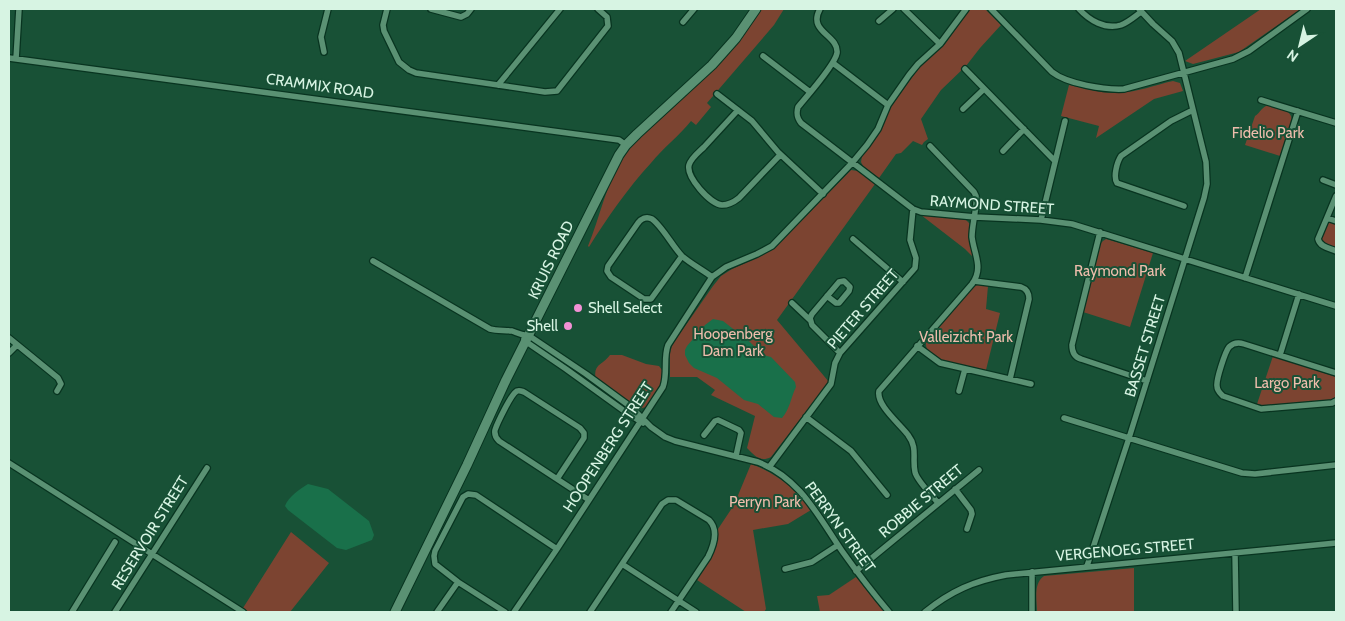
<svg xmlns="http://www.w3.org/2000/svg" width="1345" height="621" font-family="Cabin,sans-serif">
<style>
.green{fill:#7c4431}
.water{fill:#19704a}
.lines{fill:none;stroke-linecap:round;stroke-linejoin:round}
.street-casing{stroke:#083420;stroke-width:8}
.secondary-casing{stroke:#083420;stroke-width:11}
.street{stroke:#5a9173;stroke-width:5.5}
.secondary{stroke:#5a9173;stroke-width:9}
.poi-dot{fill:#f391d5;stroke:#185136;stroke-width:2}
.labels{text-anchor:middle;stroke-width:4;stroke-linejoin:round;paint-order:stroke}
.street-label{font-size:15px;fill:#d7f4e3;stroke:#185136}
.park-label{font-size:15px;fill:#eebdac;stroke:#185136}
.poi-label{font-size:15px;fill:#d7f4e3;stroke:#185136;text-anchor:start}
</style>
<rect width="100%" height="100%" fill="#185136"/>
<!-- green -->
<path class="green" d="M760,9H784L774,25L707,103L711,107L696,125L691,121C679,136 663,148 651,163C628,188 607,218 589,247L588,246C600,217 606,184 623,157C647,122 684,99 713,69C730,52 745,28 760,9Z
M970,9H985L1001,25L980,48L966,66L941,90L921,119L928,139L924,142L922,145L913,141L901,153L896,154L879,178L863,166L861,162L862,156L879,134L890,108L918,69L925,61L945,44Z
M1261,9H1301L1239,52L1193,64L1185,61Z
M1173,81L1180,83L1183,91L1154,99L1096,138L1099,126L1061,116L1069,85C1085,88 1102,94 1119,93C1137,92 1155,85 1173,81Z
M1269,105C1278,108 1291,109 1292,120L1280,156L1245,145L1255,116C1260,113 1262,106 1269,105Z
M851,170L858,171L875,184L777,320L829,382L771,457C760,463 754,455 747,448L755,416L711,395L715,390L697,377H670V353L672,345L713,286L721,276L732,269L763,255L776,247Z
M921,215L966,220L970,224L974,253L972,256L965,249Z
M1331,222L1336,224V248L1323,244L1320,238L1328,223Z
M1106,239L1153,253L1130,327L1083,312L1100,244L1103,241Z
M978,285L988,286L986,309L1000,313L986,370C971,367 922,362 926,341L972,287Z
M610,355H622L646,364L659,366L662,370L664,373L662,383L660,387L646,407L639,409L636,408L596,380C592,364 603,365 610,355Z
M1273,356L1336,377V397L1329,400L1268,406L1257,404Z
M751,464C776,473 796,489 811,510L788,524L753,530L766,609L764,612H746L697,580L711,557L717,537L718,529L734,505Z
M291,532L329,563L290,612H249L243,608Z
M1134,568V612H1037C1037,601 1033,583 1044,576Z
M856,577L885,612H820L817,596L829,595Z"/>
<!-- water -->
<path class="water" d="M713,319L723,321L750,342L763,355L771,357L795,382L796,387C791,397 790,409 782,418L774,417L758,404L744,400L717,378L694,368L689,363L685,355V350L687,346L705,325Z
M308,484L328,489L369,521L374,535L372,540L346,550L337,548L288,510L285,506C288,497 300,489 308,484Z"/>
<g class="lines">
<defs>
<path id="street" d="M387,9L383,25L384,31L399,62L409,70L416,73L545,92L557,91L608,26L607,17L598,9
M431,9L461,17L467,14L471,9
M820,9C807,32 839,35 837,53C835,65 807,96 798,107C796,114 797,118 801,123L913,209L921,212L975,217L1041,220L1072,224L1336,306
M904,9L940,44
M991,9L1052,72C1067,84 1105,90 1124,89L1233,59L1249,51L1307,9
M1079,9C1089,20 1105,30 1121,25C1129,22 1135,16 1141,12
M879,21L893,9
M683,22L694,9
M324,52L321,37L328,9
M763,56L810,92
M9,58L619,140L626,145
M16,59L19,9
M833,63L888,105
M965,69L1051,157L1055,161
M498,85L560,9
M717,94L752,121L778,152L823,194
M1261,100L1336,123
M963,109L984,89
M738,110C727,122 715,135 704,147C699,152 691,158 689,165C686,177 710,204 722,205C728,205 734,202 739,198L780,155
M930,146L974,192L976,196C977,210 972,224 972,237C974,254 984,268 972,284L879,391C876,405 900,424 908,435C918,448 912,458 915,472C917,481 932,495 938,503
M1003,151L1024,129
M1323,180L1336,185
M1336,196L1318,239C1320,247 1329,248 1336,251
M1184,206L1117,183C1113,177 1117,162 1121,156L1171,121L1193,110
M1327,218L1336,221
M1041,220L1065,121
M1100,232L1072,345C1072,352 1074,357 1081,359L1147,381
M853,239L903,282
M682,256L651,299H644L611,277L607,271L608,266L638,223C641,219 646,216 652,219C662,226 673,247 682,256C691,264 703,270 712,277
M373,261L490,329C497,331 504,330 512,331C518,333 522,336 528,335L586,374L631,407L651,427L665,437L675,441L758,462C800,478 818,516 842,551C857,572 872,592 889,612
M1245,278L1298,111
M974,281L1021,287C1027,289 1029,293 1029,299L1010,379
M827,296L836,303H839L849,291L850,287L844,281L839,282L812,314L810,318L812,325L840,353
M792,303L810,320
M9,338L58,378L61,384L57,391
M524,339L525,341L566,369L627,413L643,423
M917,346L940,363L1031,384
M9,353L17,345
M1280,355L1299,294
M1336,373L1244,344C1238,342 1233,343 1229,347C1225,352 1216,380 1217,386C1217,391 1220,393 1223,396L1261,409L1332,403L1336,401
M959,391L965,369
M806,417L851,451L887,495
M1064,418L1242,473L1255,474L1336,465
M704,435L715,421L718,420L739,430L741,433L736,456
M9,463L243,612
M770,466L831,384L835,363L840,353L915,268L916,258L910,240L913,209
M557,479L584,438V433L580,428L524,392C521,391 520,390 517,391C511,394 497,424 495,430C494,435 496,438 499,441L589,500
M955,489L971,510L972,514L967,529
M1235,553L1236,612
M622,564L696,612
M1087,566L1129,438L1204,198L1207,184L1206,162L1179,53L1172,41L1153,24L1139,9
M785,569L812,562L838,545
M856,571L979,470
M1032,572V612
M72,612L115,542
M115,612L207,468
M437,612L458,582
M505,612L458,582L435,564L434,556L435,551L463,497L468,494L476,495L557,549
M514,612L557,549L663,387C668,373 663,358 668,345L712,277L726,267L757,254L772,246L852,163L867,145L878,129L888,105L909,75L918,64L940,44L966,9
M590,612L662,504L668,500H676L709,520C719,530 714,545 708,557L671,612
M925,612C951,591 974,581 1006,575L1336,543"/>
<path id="secondary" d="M395,612L467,465L506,380L619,155L626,145L637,134L712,65L736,38L756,9"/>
</defs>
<!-- street casing -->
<use href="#street" class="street-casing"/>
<!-- secondary casing -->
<use href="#secondary" class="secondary-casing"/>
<!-- street -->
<use href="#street" class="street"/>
<!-- secondary -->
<use href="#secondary" class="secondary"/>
</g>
<!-- markers -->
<g class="poi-dot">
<circle cx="578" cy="308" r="5"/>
<circle cx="568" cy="326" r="5"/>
</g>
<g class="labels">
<!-- street labels -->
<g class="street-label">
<text transform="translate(320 86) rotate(8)" y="5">CRAMMIX ROAD</text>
<text transform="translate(992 205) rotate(4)" y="5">RAYMOND STREET</text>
<text transform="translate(551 260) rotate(-64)" y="5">KRUIS ROAD</text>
<text transform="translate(863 309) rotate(-49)" y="5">PIETER STREET</text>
<text transform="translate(1145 346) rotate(-73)" y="5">BASSET STREET</text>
<text transform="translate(608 447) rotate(-57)" y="5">HOOPENBERG STREET</text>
<text transform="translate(921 501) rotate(-40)" y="5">ROBBIE STREET</text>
<text transform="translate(840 527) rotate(54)" y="5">PERRYN STREET</text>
<text transform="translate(150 533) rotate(-58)" y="5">RESERVOIR STREET</text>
<text transform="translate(1125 550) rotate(-5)" y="5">VERGENOEG STREET</text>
</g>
<!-- park labels -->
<g class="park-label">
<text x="1268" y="138">Fidelio Park</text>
<text x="1120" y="276">Raymond Park</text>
<text x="733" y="339">Hoopenberg<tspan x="733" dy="17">Dam Park</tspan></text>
<text x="966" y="342">Valleizicht Park</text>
<text x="1287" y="388">Largo Park</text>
<text x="765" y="507">Perryn Park</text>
</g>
<!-- poi labels -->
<g class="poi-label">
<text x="588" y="313">Shell Select</text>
<text x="558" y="331" text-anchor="end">Shell</text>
</g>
</g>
<!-- border -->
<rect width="1345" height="621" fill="none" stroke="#d7f4e3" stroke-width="20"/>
<!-- north arrow -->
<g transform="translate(1300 45) rotate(215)" stroke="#185136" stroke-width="4" paint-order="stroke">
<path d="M0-4L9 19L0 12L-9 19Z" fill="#d7f4e3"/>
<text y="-8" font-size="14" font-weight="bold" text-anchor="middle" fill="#d7f4e3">N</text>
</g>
</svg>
